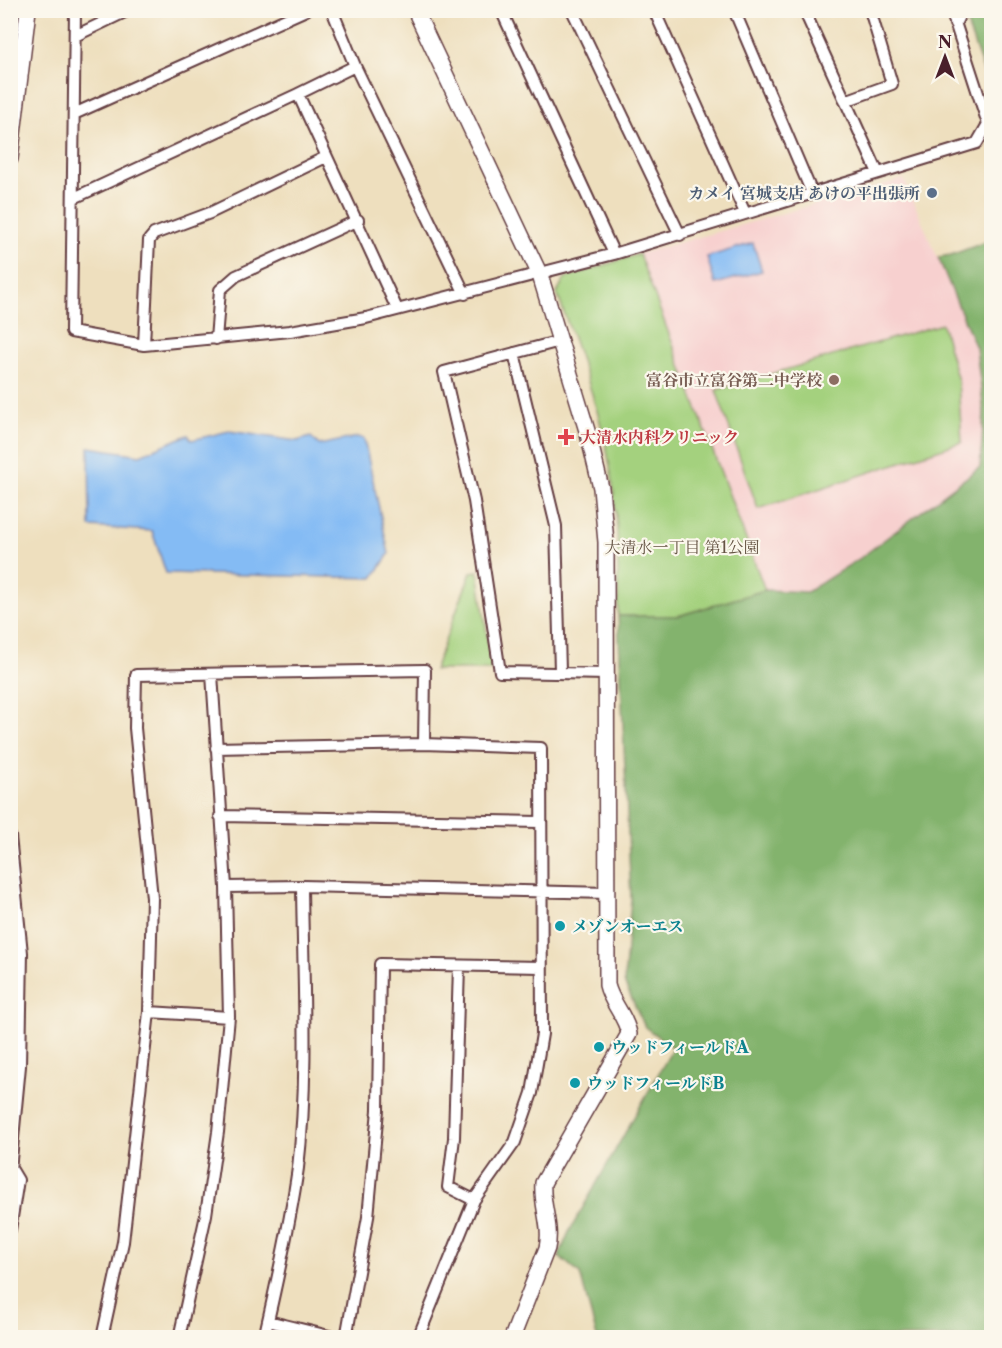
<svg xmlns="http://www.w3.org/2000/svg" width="1002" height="1348" font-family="'Libre Caslon Text','Noto Serif JP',serif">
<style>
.built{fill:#f7d0cf}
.green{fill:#a4d17e;stroke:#777854;stroke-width:1.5}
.forest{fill:#83b36d;stroke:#66694c;stroke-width:1.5}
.water{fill:#84bbf4;stroke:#676d90;stroke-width:1.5}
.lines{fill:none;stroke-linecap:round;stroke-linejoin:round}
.street-casing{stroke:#633c41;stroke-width:14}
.secondary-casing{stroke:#633c41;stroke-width:18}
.street{stroke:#fff;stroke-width:10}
.secondary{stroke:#fff;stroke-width:15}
.service-dot{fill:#5c6f8a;stroke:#fbf7ec;stroke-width:2}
.education-dot{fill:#8d6e63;stroke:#fbf7ec;stroke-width:2}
.health-dot{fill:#e0444e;stroke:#fbf7ec;stroke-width:2}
.culture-dot{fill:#0f9aa8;stroke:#fbf7ec;stroke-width:2}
.labels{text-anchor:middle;stroke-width:4.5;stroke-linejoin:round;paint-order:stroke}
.service-label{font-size:16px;font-weight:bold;fill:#4e5e75;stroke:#fbf7ec;text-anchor:end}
.education-label{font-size:16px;font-weight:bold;fill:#785e54;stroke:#fbf7ec;text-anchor:end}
.health-label{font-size:16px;font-weight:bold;fill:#be3a42;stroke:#fbf7ec;text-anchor:start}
.park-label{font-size:16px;fill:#655444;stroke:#fbf7ec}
.culture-label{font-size:16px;font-weight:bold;fill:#0d838f;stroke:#fbf7ec;text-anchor:start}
</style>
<rect width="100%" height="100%" fill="#fbf7ec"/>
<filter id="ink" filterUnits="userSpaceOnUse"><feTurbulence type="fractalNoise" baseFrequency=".0167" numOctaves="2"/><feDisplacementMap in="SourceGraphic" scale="12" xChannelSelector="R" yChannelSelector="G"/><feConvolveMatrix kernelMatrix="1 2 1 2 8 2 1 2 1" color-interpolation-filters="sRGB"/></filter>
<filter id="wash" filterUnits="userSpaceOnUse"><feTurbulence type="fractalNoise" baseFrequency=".008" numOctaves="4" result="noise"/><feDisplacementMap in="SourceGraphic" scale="24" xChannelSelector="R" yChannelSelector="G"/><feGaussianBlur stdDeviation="1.35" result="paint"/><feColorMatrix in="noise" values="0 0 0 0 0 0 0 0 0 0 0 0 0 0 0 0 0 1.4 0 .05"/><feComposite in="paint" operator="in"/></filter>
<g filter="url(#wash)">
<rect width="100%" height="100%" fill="#eedfbe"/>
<!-- built -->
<path class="built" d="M904,179L976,348L984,413L980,467L859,559L807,592L765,590L639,254Z"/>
<!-- green -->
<path class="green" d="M639,254L765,590L678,616H618C618,568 619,521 611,473C602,412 577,351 557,293L565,278Z
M942,324L958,381L962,442L758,509L716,390Z
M478,571L492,670H434L471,572Z"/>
<!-- forest -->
<path class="forest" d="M974,11H991V92L967,24Z
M991,240V1337H597L580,1274L559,1256L569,1232L673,1048L645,1027L624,982L631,899L618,616H678L765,590L807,592L859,559L980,467L984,413L976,348L938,257L951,255Z"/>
<!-- water -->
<path class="water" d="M753,243L762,271L715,284L707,257Z
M229,431L297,441L311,437L319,445L358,437L364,439L389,554L373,578L166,573L152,531L90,527L89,447L140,455L188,435L192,440Z"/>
</g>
<g filter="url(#ink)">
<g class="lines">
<defs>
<path id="street" d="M75,10L71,332L144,345L290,331L366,318L614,254L977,143L988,124L951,10
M332,10L355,66L465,294
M501,10L614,254
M572,10L680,235
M654,10L745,213
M734,10L812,193
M804,10L878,173
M955,24L962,10
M75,36L129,10
M355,66L298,94L397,309
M845,101L892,84L870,10
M74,114L306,10
M74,198L298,94
M216,339L220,290L236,276L358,220
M560,341L444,372L474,501L500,672L608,674
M144,345L149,240L154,234L210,213L326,157
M514,353L556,526L560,671
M216,748L424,744L541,748L542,1034L532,1093L515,1142L474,1200L418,1338
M220,816L539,822
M10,836L22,953H10
M226,887L302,886L608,893
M459,966L454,1138L448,1187L474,1200
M149,1012L229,1017
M10,1170L20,1066L22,953
M10,1230L18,1180L12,1170
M268,1321L337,1338
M102,1338L123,1242L149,1012L152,898L135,728L136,675L425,670L424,744
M179,1338L206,1215L218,1132L229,1017L226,887L212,674
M264,1338C277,1282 290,1224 298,1168C309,1075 303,979 302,886
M346,1338L368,1217L378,1110L380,964L541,967"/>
<path id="secondary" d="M415,10L540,275L588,434L601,488L606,542L607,985C611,1003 626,1016 629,1034L543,1183C541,1206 552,1225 547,1248L512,1338
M10,159L28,10"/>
</defs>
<!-- street casing -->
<use href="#street" class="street-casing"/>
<!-- secondary casing -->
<use href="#secondary" class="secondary-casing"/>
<!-- street -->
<use href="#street" class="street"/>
<!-- secondary -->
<use href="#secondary" class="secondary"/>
</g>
</g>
<!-- markers -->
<circle class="service-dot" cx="932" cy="193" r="6"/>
<circle class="education-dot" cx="834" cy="380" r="6"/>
<path class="health-dot" d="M563 428h6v6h6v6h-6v6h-6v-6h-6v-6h6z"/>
<g class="culture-dot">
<circle cx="560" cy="926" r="6"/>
<circle cx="599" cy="1047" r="6"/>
<circle cx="575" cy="1083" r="6"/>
</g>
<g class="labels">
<!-- service labels -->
<g class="service-label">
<text x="920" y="199">カメイ 宮城支店 あけの平出張所</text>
</g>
<!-- education labels -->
<g class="education-label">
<text x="822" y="386">富谷市立富谷第二中学校</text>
</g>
<!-- health labels -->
<g class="health-label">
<text x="580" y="443">大清水内科クリニック</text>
</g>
<!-- park labels -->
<g class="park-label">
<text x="682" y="553">大清水一丁目 第1公園</text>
</g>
<!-- culture labels -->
<g class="culture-label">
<text x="572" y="932">メゾンオーエス</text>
<text x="611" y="1053">ウッドフィールドA</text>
<text x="587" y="1089">ウッドフィールドB</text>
</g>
</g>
<!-- margin -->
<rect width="1002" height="1348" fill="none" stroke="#fbf7ec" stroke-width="36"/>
<!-- north arrow -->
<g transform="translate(945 57)" stroke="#fbf7ec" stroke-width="4.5" paint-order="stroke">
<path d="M0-4.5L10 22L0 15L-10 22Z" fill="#4a1f2b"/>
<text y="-9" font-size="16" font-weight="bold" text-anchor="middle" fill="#4a1f2b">N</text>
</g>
</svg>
